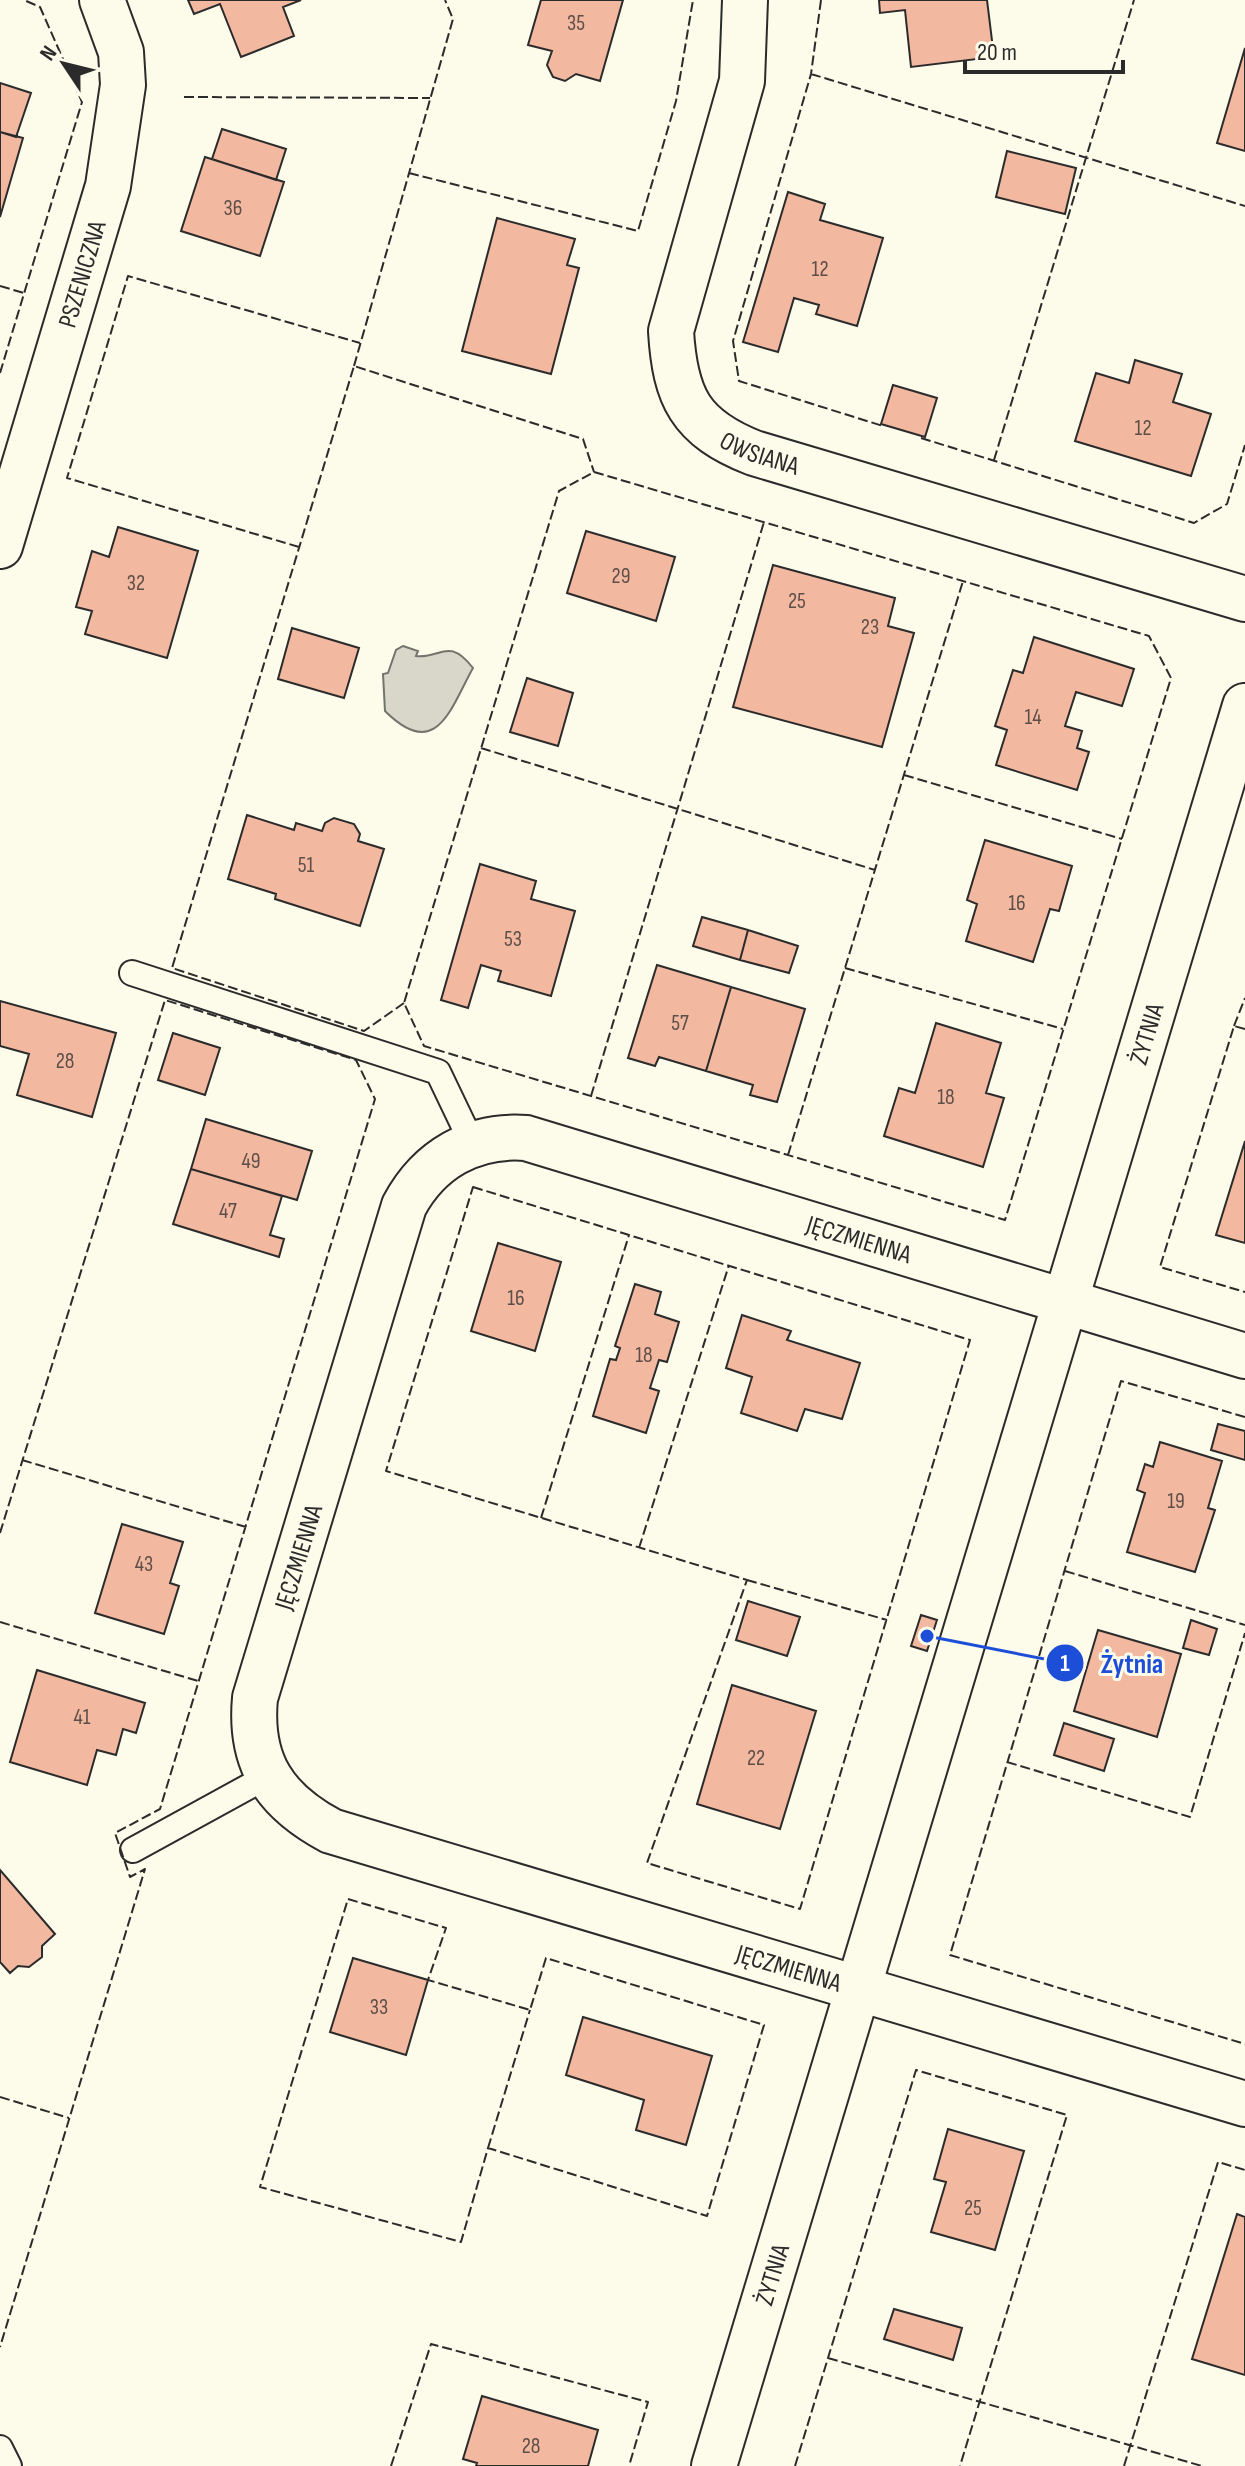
<svg xmlns="http://www.w3.org/2000/svg" width="1245" height="2466" font-family="'Sofia Sans Condensed',sans-serif">
<style>
.water{fill:#d8d7c9;stroke:#74746e;stroke-width:2}
.building{fill:#f2b8a0;stroke:#2b2b2b;stroke-width:2}
.lines{fill:none;stroke-linecap:round;stroke-linejoin:round}
.service-casing{stroke:#2b2b2b;stroke-width:28}
.minor-casing{stroke:#2b2b2b;stroke-width:48}
.service{stroke:#fdfbea;stroke-width:24}
.minor{stroke:#fdfbea;stroke-width:44}
.fence{stroke:#2b2b2b;stroke-width:2;stroke-dasharray:10 4;stroke-linecap:butt}
.labels{text-anchor:middle;stroke-width:6;stroke-linejoin:round;paint-order:stroke}
.number-label{font-size:22px;fill:#5d4e48}
.street-label{font-size:26px;fill:#2b2b2b;stroke:#fdfbea}
.leader{fill:none;stroke:#1d4ed8;stroke-width:3}
.callout-dot{fill:#1d4ed8;stroke:#fdfbea;stroke-width:3}
.mark-label{font-size:24px;text-anchor:middle;font-weight:bold;fill:#fff}
.callout-label{font-size:28px;text-anchor:middle;font-weight:bold;fill:#1d4ed8;stroke:#fdfbea;stroke-width:6;stroke-linejoin:round;paint-order:stroke}
</style>
<rect width="100%" height="100%" fill="#fdfbea"/>
<!-- water -->
<path class="water" d="M403,646L418,651L416,656C441,659 448,636 473,668C451,707 437,763 385,711L383,674L388,673L396,650Z"/>
<!-- building -->
<path class="building" d="M188,0H301L283,7L294,36L241,57L220,4L194,14Z
M541,0H623L600,81L576,74L565,81L553,77L547,65L552,51L528,45Z
M879,0H987L994,57L911,67L905,10L880,13Z
M1245,48V151L1217,143Z
M0,83L31,93L16,137L0,132Z
M222,129L286,149L276,180L212,159Z
M0,132L23,138L0,217Z
M1007,151L1076,168L1065,214L996,197Z
M205,157L284,182L260,256L181,231Z
M788,192L825,204L820,220L883,238L857,326L816,314L819,305L794,298L778,352L743,342Z
M497,218L575,239L567,265L579,268L551,374L462,351Z
M1135,360L1182,374L1173,402L1211,414L1191,476L1075,441L1096,373L1129,383Z
M893,385L937,398L925,437L881,424Z
M118,527L198,551L167,658L85,634L92,611L76,607L92,551L109,557Z
M586,531L675,557L656,621L567,593Z
M773,565L895,598L888,626L914,633L882,747L733,707Z
M292,628L359,648L344,698L278,679Z
M1034,637L1134,669L1122,706L1076,692L1065,726L1082,731L1077,748L1089,752L1077,790L996,765L1007,730L995,726L1013,670L1023,673Z
M527,678L573,693L558,746L510,732Z
M247,815L294,830L296,823L322,831L325,823L334,818L354,824L360,834L358,841L384,849L360,926L275,899L276,894L228,879Z
M985,840L1072,866L1059,911L1050,909L1033,962L966,941L977,904L967,900Z
M480,864L536,881L531,899L575,911L551,996L498,981L501,971L481,965L468,1008L441,1000Z
M702,917L748,930L740,960L693,946Z
M748,930L798,946L789,973L740,960Z
M657,965L731,987L706,1071L659,1057L655,1066L628,1058Z
M731,987L805,1009L777,1102L750,1095L753,1085L706,1071Z
M0,1001L116,1033L92,1117L17,1095L29,1054L0,1046Z
M936,1023L1001,1043L986,1093L1004,1098L983,1167L884,1136L899,1088L915,1093Z
M173,1033L220,1048L205,1095L158,1080Z
M206,1119L312,1151L297,1200L191,1169Z
M1245,1141V1243L1216,1235Z
M191,1169L282,1196L270,1235L284,1239L279,1257L173,1224Z
M498,1243L561,1262L535,1351L471,1331Z
M635,1284L661,1292L655,1314L679,1322L667,1362L659,1360L650,1388L659,1391L646,1433L593,1416L610,1359L616,1360L620,1348L615,1346Z
M742,1315L791,1331L787,1340L860,1363L842,1419L805,1409L797,1431L741,1413L752,1377L726,1368Z
M1218,1424L1245,1431V1460L1211,1450Z
M1160,1442L1222,1461L1208,1508L1215,1510L1195,1572L1127,1552L1145,1493L1137,1490L1145,1464L1153,1467Z
M122,1524L183,1542L170,1583L179,1586L164,1634L95,1613Z
M748,1601L800,1617L787,1656L736,1640Z
M921,1615L937,1620L927,1651L911,1646Z
M1191,1620L1217,1629L1209,1655L1183,1648Z
M1098,1630L1181,1654L1157,1737L1074,1711Z
M37,1670L145,1703L136,1733L123,1729L116,1755L97,1750L87,1785L10,1762Z
M732,1685L816,1711L780,1829L697,1804Z
M1064,1723L1114,1739L1104,1771L1054,1755Z
M0,1870L55,1934L42,1946V1957L29,1967L18,1966L10,1973L0,1962Z
M353,1958L428,1980L406,2055L330,2032Z
M583,2017L712,2056L686,2145L636,2130L644,2100L566,2075Z
M948,2129L1024,2151L995,2250L931,2232L946,2182L934,2179Z
M1237,2214L1245,2217V2375L1192,2359Z
M894,2309L962,2328L953,2360L884,2339Z
M482,2396L598,2430L588,2466H476L477,2463L463,2459Z"/>
<g class="lines">
<defs>
<path id="service" d="M132,973L438,1072L472,1143
M133,1850L268,1776
M0,2448L9,2466"/>
<g id="minor">
<path id="s1" d="M745,0L742,81L671,331C675,397 690,428 754,453L1245,599"/>
<path id="s2" d="M0,546L108,186L123,85L121,52L102,0"/>
<path id="s3" d="M1245,1356L526,1138C473,1134 429,1159 404,1206L255,1698C249,1763 275,1801 331,1831L1245,2104"/>
<path id="s4" d="M714,2466L1245,706"/>
</g>
</defs>
<!-- service casing -->
<use href="#service" class="service-casing"/>
<!-- minor casing -->
<use href="#minor" class="minor-casing"/>
<!-- service -->
<use href="#service" class="service"/>
<!-- minor -->
<use href="#minor" class="minor"/>
<!-- fence -->
<path class="fence" d="M821,0L811,74L733,341L739,381L883,426
M811,74L1245,206
M184,97L430,98
M409,173L638,231L676,101L693,0
M0,286L24,293
M354,366L453,19L445,0
M0,373L82,102L40,7L24,0
M921,438L1194,523L1227,504L1245,445
M994,460L1134,0
M594,472L1149,636L1171,678L1005,1220L424,1046L404,1003L559,491Z
M299,547L67,478L128,276L360,343
M481,748L875,870
M904,775L1122,839
M845,968L1063,1029
M404,1003L364,1031L172,968L354,366L583,439L594,472
M1234,1026L1245,998
M1245,1029L1234,1026L1160,1267L1245,1292
M591,1096L764,522
M788,1155L963,581
M473,1187L970,1340L800,1909L647,1863L747,1580L386,1471Z
M1245,1417L1121,1381L950,1955L1245,2044
M22,1460L246,1527
M541,1518L629,1235
M0,1533L165,1000L356,1060L375,1099L160,1809L115,1833L130,1877L145,1869L0,2347
M639,1548L729,1265
M1065,1571L1245,1625
M747,1580L887,1620
M0,1622L198,1681
M1007,1762L1190,1817L1245,1633
M348,1899L446,1928L428,1980L530,2010L546,1958L764,2025L707,2216L488,2148L461,2242L260,2187Z
M0,2097L69,2118
M488,2148L530,2010
M828,2358L1202,2466
M391,2466L431,2344L648,2402L629,2466
M795,2466L916,2070L1067,2115L960,2466
M1124,2466L1218,2162L1245,2170"/>
</g>
<g class="labels">
<!-- number labels -->
<g class="number-label">
<text x="576" y="30">35</text>
<text x="233" y="215">36</text>
<text x="820" y="276">12</text>
<text x="1143" y="435">12</text>
<text x="621" y="583">29</text>
<text x="136" y="590">32</text>
<text x="797" y="608">25</text>
<text x="870" y="634">23</text>
<text x="1033" y="724">14</text>
<text x="306" y="872">51</text>
<text x="1017" y="910">16</text>
<text x="513" y="946">53</text>
<text x="680" y="1030">57</text>
<text x="65" y="1068">28</text>
<text x="946" y="1104">18</text>
<text x="251" y="1168">49</text>
<text x="228" y="1218">47</text>
<text x="516" y="1305">16</text>
<text x="644" y="1362">18</text>
<text x="1176" y="1508">19</text>
<text x="144" y="1571">43</text>
<text x="82" y="1724">41</text>
<text x="756" y="1765">22</text>
<text x="379" y="2014">33</text>
<text x="973" y="2215">25</text>
<text x="531" y="2453">28</text>
</g>
<!-- street labels -->
<g class="street-label">
<text dy="9" stroke="none"><textPath href="#s2" startOffset="284">PSZENICZNA</textPath></text>
<text dy="9" stroke="none"><textPath href="#s1" startOffset="506">OWSIANA</textPath></text>
<text dy="9" stroke="none"><textPath href="#s4" startOffset="1496">ŻYTNIA</textPath></text>
<text transform="translate(859 1239) rotate(17)" y="9">JĘCZMIENNA</text>
<text transform="translate(298 1557) rotate(-73)" y="9">JĘCZMIENNA</text>
<text dy="9" stroke="none"><textPath href="#s3" startOffset="2056">JĘCZMIENNA</textPath></text>
<text dy="9" stroke="none"><textPath href="#s4" startOffset="200">ŻYTNIA</textPath></text>
</g>
</g>
<!-- callouts -->
<path class="leader" d="M927 1636L1065 1663"/>
<g class="callout-dot">
<circle cx="927" cy="1636" r="8"/>
<circle cx="1065" cy="1663" r="20"/>
</g>
<g class="mark-label">
<text x="1065" y="1671">1</text>
</g>
<g class="callout-label">
<text x="1132" y="1673">Żytnia</text>
</g>
<!-- north arrow -->
<g transform="translate(64 64) rotate(305)" stroke="#fdfbea" stroke-width="6" paint-order="stroke">
<path d="M0-6L14 30L0 20L-14 30Z" fill="#2b2b2b"/>
<text y="-12" font-size="22" font-weight="bold" text-anchor="middle" fill="#2b2b2b">N</text>
</g>
<!-- scale -->
<path d="M965 60v12h158v-12" fill="none" stroke="#2b2b2b" stroke-width="4"/>
<text x="977" y="60" font-size="24" fill="#2b2b2b" stroke="#fdfbea" stroke-width="6" paint-order="stroke">20 m</text>
</svg>
